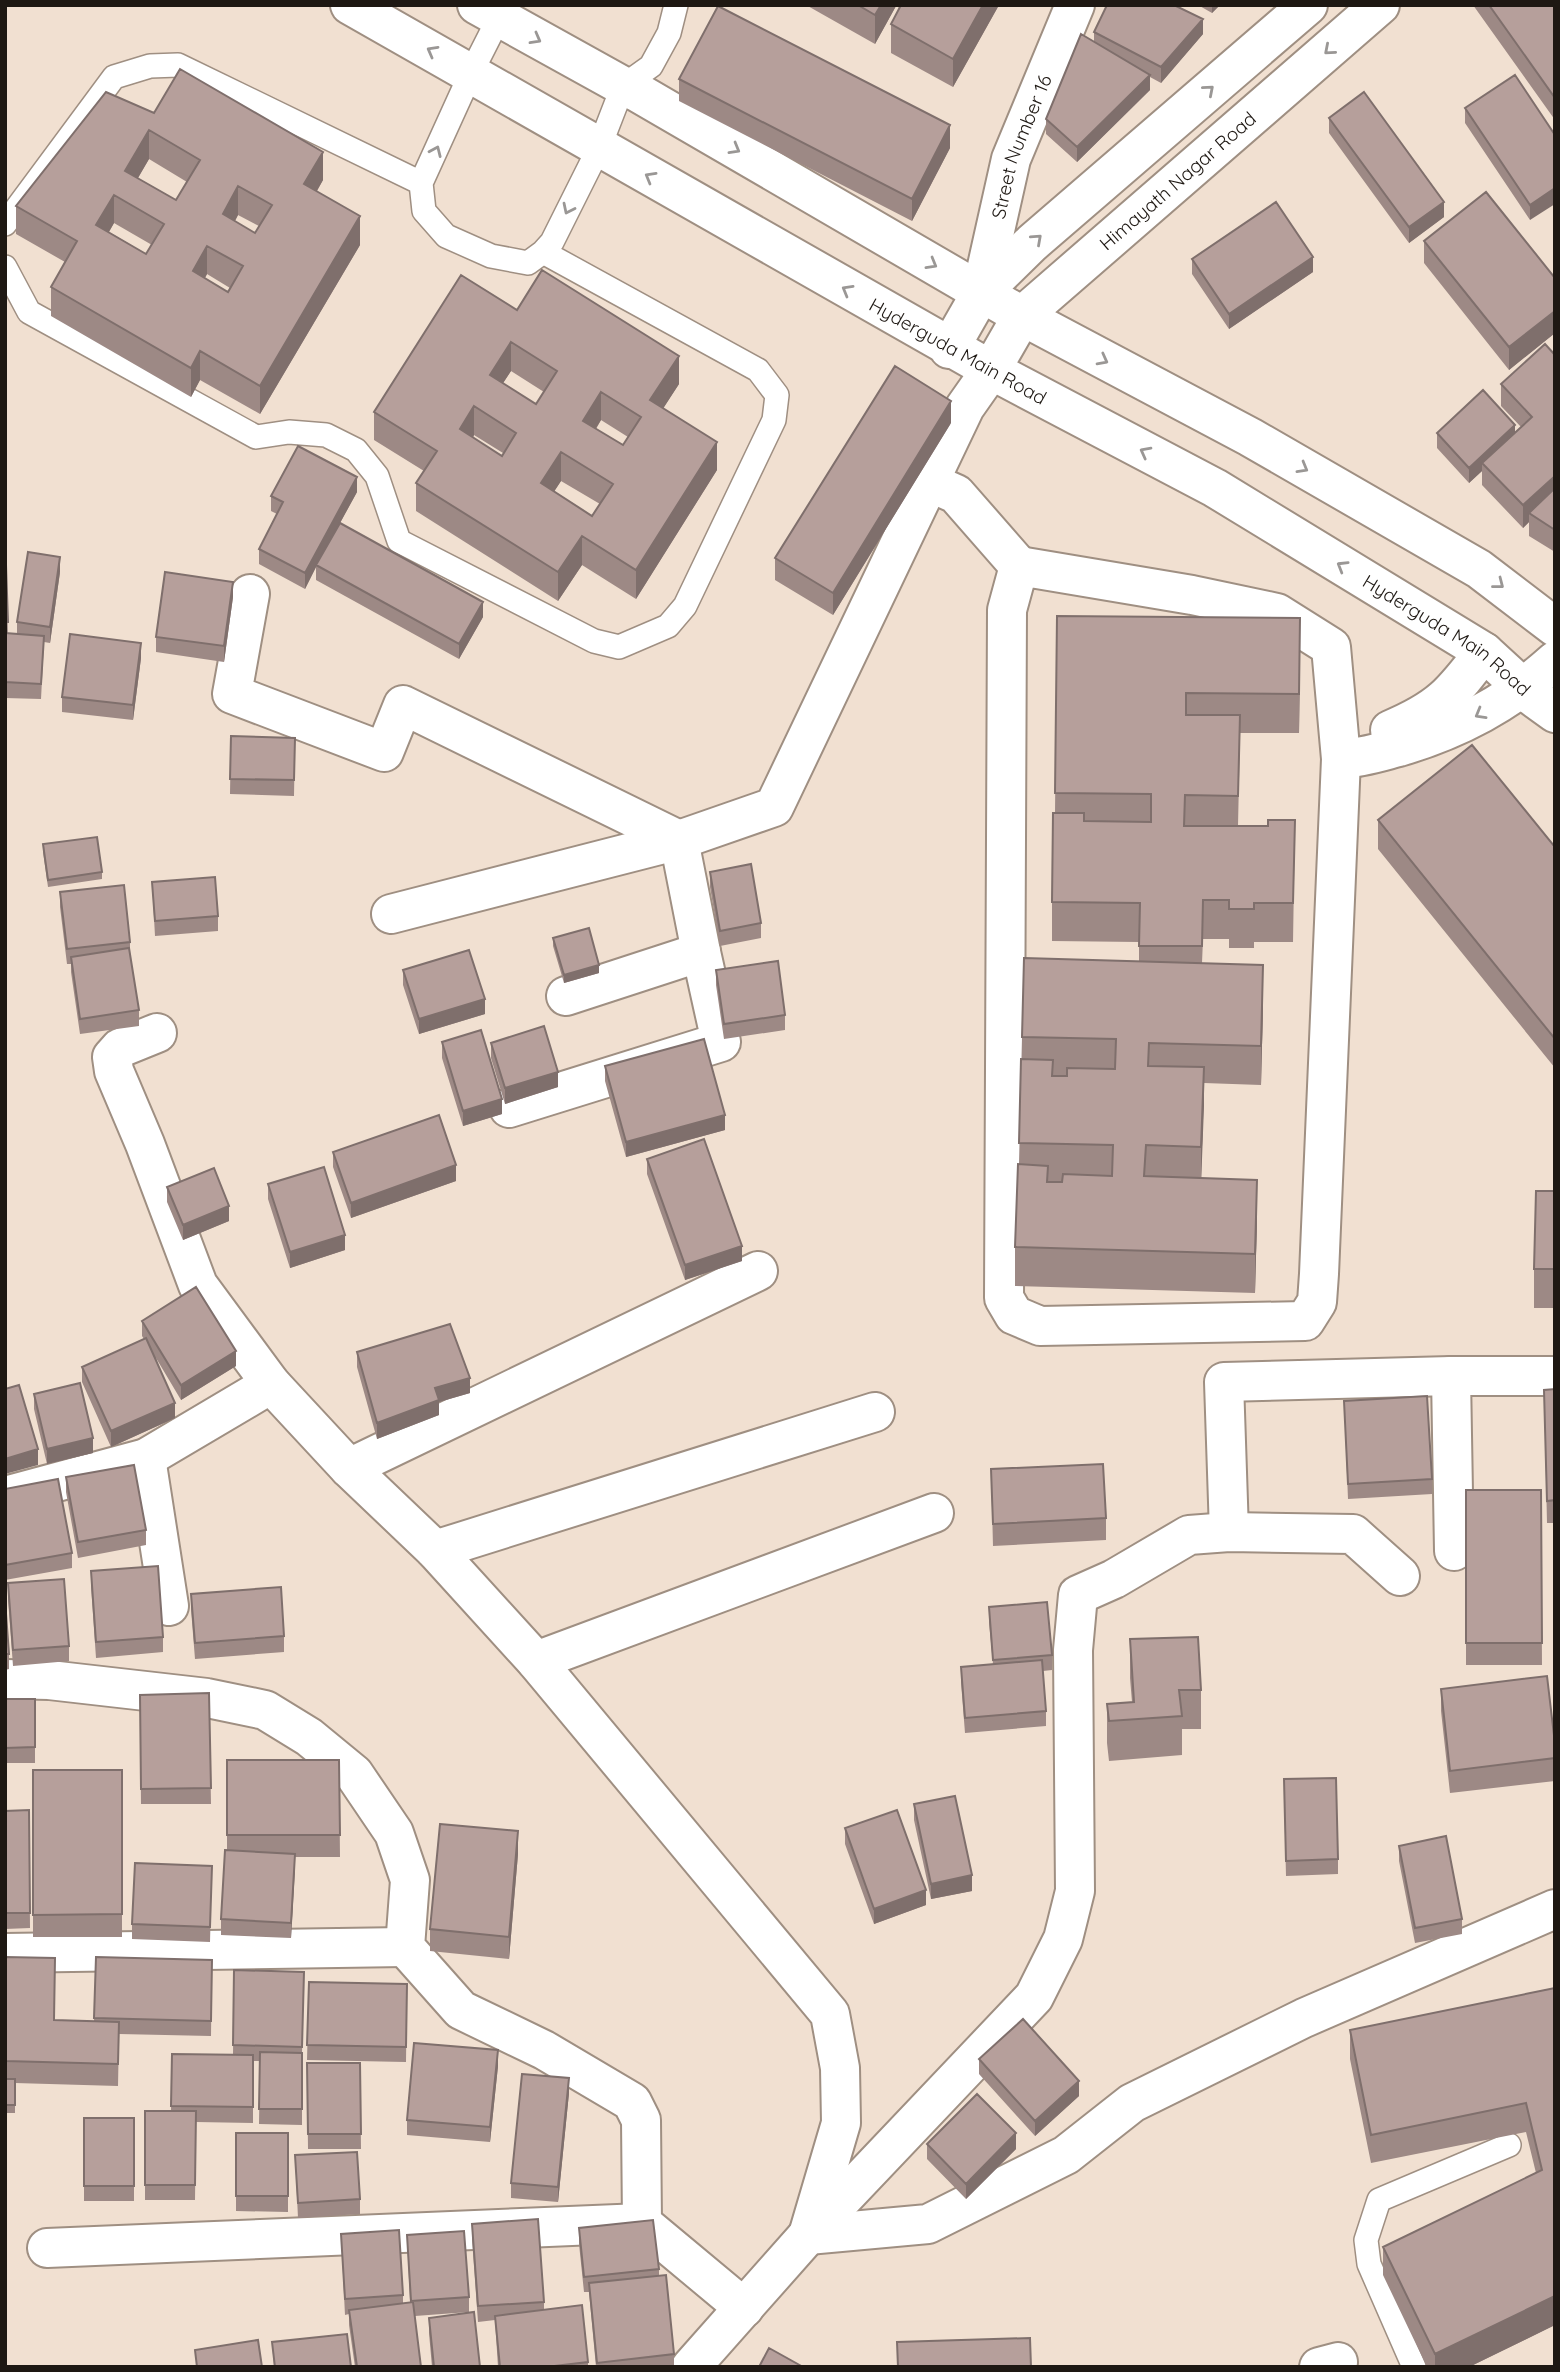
<svg xmlns="http://www.w3.org/2000/svg" width="1560" height="2372" font-family="Quicksand,sans-serif">
<style>
.lines{fill:none;stroke-linecap:round;stroke-linejoin:round}
.service-casing{stroke:#9f8f82;stroke-width:26}
.minor-casing{stroke:#9f8f82;stroke-width:42}
.tertiary-casing{stroke:#9f8f82;stroke-width:42}
.secondary-casing{stroke:#9f8f82;stroke-width:42}
.service{stroke:#fff;stroke-width:23}
.minor{stroke:#fff;stroke-width:38}
.tertiary{stroke:#fff;stroke-width:38}
.secondary{stroke:#fff;stroke-width:38}
.wall{fill:#9d8985;fill-rule:evenodd}
.shaded-wall{fill:#7f6f6c}
.building{fill:#b69f9b;stroke:#7f6f6c;stroke-width:2;fill-rule:evenodd}
.oneway{stroke:#9a9795}
.labels{text-anchor:middle;stroke-width:5;stroke-linejoin:round;paint-order:stroke}
.street-label{font-size:19px;fill:#1e1813;stroke:#fff}
</style>
<rect width="100%" height="100%" fill="#f1e0d1"/>
<g class="lines">
<defs>
<path id="service" d="M504,8L471,73L421,183L424,211L446,236L491,256L528,263L543,252L552,242L599,148L623,86L651,66L669,33L676,5
M5,224L114,77L150,66L178,65L421,183
M5,267L29,312L256,437L289,432L326,435L356,450L377,476L399,541L594,641L619,647L668,626L685,606L774,420L777,395L758,370L543,252
M1414,2367L1369,2264L1366,2240L1379,2200L1509,2145"/>
<g id="minor">
<path id="s1" d="M981,293L1011,159L1075,5"/>
<path d="M929,482L956,494L1019,566"/>
<path d="M1019,566L1192,595L1277,613L1331,647L1341,759L1319,1274L1317,1302L1305,1321L1040,1326L1014,1315L1004,1298L1007,610Z"/>
<path d="M250,594L232,694L384,752L403,705L679,840L701,952L721,1042L509,1108"/>
<path d="M1390,730C1440,709 1452,694 1484,652"/>
<path d="M1341,759C1362,758 1380,752 1399,747C1459,729 1508,703 1555,661"/>
<path d="M391,914L679,840L774,807L965,407L991,370"/>
<path d="M566,996L701,952"/>
<path d="M157,1033L120,1048L112,1057L114,1071L145,1144L198,1285L271,1384L349,1468L435,1550L536,1661L830,2014L840,2068L841,2123L808,2235"/>
<path d="M1451,1376L1454,1551"/>
<path d="M146,1458L169,1606"/>
<path d="M349,1468L758,1271"/>
<path d="M5,1496L146,1458L271,1384"/>
<path d="M1229,1532L1224,1382L1451,1376H1555"/>
<path d="M435,1550L875,1412"/>
<path d="M536,1661L934,1513"/>
<path d="M5,1679L49,1680L207,1698L265,1710L309,1737L354,1774L394,1833L410,1880L405,1947L461,2010L544,2050L632,2102L641,2120L642,2223L744,2308"/>
<path d="M5,1953L405,1947"/>
<path d="M808,2235L928,2224L1066,2155L1132,2103L1304,2018L1555,1909"/>
<path d="M47,2248L642,2223"/>
<path d="M691,2367L808,2235L1034,1997L1063,1939L1075,1891L1073,1650L1078,1595L1114,1579L1189,1535L1229,1532L1353,1534L1400,1576"/>
<path d="M1319,2367L1338,2362"/>
</g>
<g id="tertiary">
<path d="M1022,316L1250,437L1479,569L1555,627"/>
<path id="s2" d="M991,370L1215,488L1484,652L1533,697L1555,713"/>
</g>
<g id="secondary">
<path id="s3" d="M350,5L991,370L1022,316L1380,5"/>
<path d="M477,5L623,86L637,92L1022,316"/>
<path d="M949,349L981,293L1032,243L1308,5"/>
</g>
</defs>
<!-- service casing -->
<use href="#service" class="service-casing"/>
<!-- minor casing -->
<use href="#minor" class="minor-casing"/>
<!-- tertiary casing -->
<use href="#tertiary" class="tertiary-casing"/>
<!-- secondary casing -->
<use href="#secondary" class="secondary-casing"/>
<!-- service -->
<use href="#service" class="service"/>
<!-- minor -->
<use href="#minor" class="minor"/>
<!-- tertiary -->
<use href="#tertiary" class="tertiary"/>
<!-- secondary -->
<use href="#secondary" class="secondary"/>
</g>
<!-- wall -->
<path class="wall" d="M806,5H999L953,87L891,53V24L900,8L896,6L875,44Z
M1198,5H1220L1212,13Z
M1473,5H1555V120Z
M1094,32L1203,34L1161,83L1150,77V90L1077,162L1046,134V119L1094,42Z
M679,79L950,148L912,221L679,101Z
M1465,108L1555,135L1530,220L1465,123Z
M154,113L323,180L317,191L360,245L260,414L200,380L191,397L51,316V287L65,262L16,234V206ZM149,159L187,182L176,200L138,178ZM238,215L259,226L255,233L235,221ZM114,223L152,245L146,254L109,232ZM207,274L230,288L228,292L205,278Z
M1329,118L1444,217L1409,243L1329,133Z
M1424,241L1555,278V333L1509,370L1424,263Z
M1192,259L1313,272L1229,329L1192,274Z
M517,310L679,384L663,408L717,470L636,599L582,565L558,601L416,511V483L424,471L374,440V412ZM511,371L544,392L536,404L503,383ZM601,420L628,437L623,445L596,429ZM474,435L503,453L502,456L473,438ZM561,481L600,504L592,516L554,491Z
M1555,355V552L1529,536V522L1523,528L1482,485V471L1469,483L1437,448V433L1515,432L1521,427L1501,406V384Z
M951,423L833,615L775,580V558Z
M357,492L340,523L483,617L459,659L316,580V567L305,589L259,564V549L277,514L271,511V496Z
M5,536L8,634H17V622L60,572L50,643L44,642L41,699L5,698Z
M233,597L224,662L156,652V637Z
M1057,616L1300,657L1299,733H1240L1238,826H1268L1295,820L1293,942H1254V948H1229V939H1203L1202,963L1263,1004L1261,1085L1204,1083L1201,1178L1257,1219L1255,1293L1015,1286V1247L1019,1164L1022,1037L1139,961V942L1052,941V902L1055,813Z
M141,658L133,720L62,712V697Z
M231,736L295,738L294,796L230,794Z
M1378,820L1555,847V1068L1378,849Z
M43,844L102,872V879L48,887L43,852Z
M710,872L761,923V938L720,946L710,887Z
M152,882L218,916V931L155,936Z
M60,892L130,942V955L139,1010V1026L80,1034L71,972V964H67L60,907Z
M553,938L599,973L564,983L553,946Z
M403,970L485,1014L419,1034L403,985Z
M716,970L785,1015V1030L724,1039L716,985Z
M442,1042L502,1114L463,1126L442,1058Z
M491,1043L558,1087L505,1104L491,1058Z
M605,1066L725,1130L626,1157L605,1081Z
M333,1152L456,1181L351,1218L333,1167Z
M647,1159L742,1261L685,1280L647,1174Z
M268,1184L345,1250L290,1268L268,1199Z
M167,1187L229,1221L183,1240L167,1202Z
M1555,1191V1308H1534V1269Z
M142,1321L236,1366L181,1400L156,1358L175,1418L111,1447L82,1382V1367L144,1339L142,1336Z
M357,1352L470,1393L439,1402V1415L377,1439L357,1367Z
M1555,1389V1523H1547L1544,1390Z
M34,1394L93,1453L47,1464L34,1409Z
M1344,1401L1432,1479V1494L1348,1499Z
M991,1469L1106,1518V1540L993,1546Z
M66,1477L146,1530V1545L78,1558L66,1492Z
M5,1489L72,1553V1568L5,1580Z
M1466,1490H1541L1542,1665H1466Z
M91,1571L163,1637V1652L96,1658L91,1586Z
M8,1583L69,1646V1661L13,1666L8,1599Z
M191,1594L284,1636V1652L195,1659L191,1609Z
M5,1600L9,1654V1669L5,1670Z
M989,1607L1052,1655V1670L1043,1671L1046,1711V1726L965,1733L961,1682V1667L993,1664L989,1622Z
M1130,1639L1201,1690V1729H1182V1755L1109,1761L1107,1743V1704L1132,1702L1130,1678Z
M1441,1689L1555,1744V1781L1450,1793L1441,1711Z
M209,1693L211,1804H141L140,1695Z
M5,1699H35V1763H5Z
M227,1760H339L340,1857H295L291,1938L221,1935V1919L227,1850Z
M33,1770H122V1937H33Z
M1284,1794L1338,1859V1874L1286,1876Z
M914,1804L972,1891L931,1899L914,1820Z
M29,1810L30,1928L5,1929V1811Z
M845,1828L926,1905L874,1924L845,1844Z
M1399,1846L1462,1919V1934L1415,1943L1399,1861Z
M518,1854L509,1959L430,1951V1929Z
M212,1866L210,1942L132,1939V1924Z
M5,1957L55,2020L94,2021L96,1957L212,1960L211,2036L119,2034L118,2086L15,2083V2113H5Z
M234,1970L304,1972L302,2053V2125L259,2124L260,2061H253V2123L196,2122L195,2200H145V2111H171L172,2054L233,2055Z
M309,1982L407,1984L406,2062L307,2060Z
M1555,1988V2325L1469,2367H1427L1383,2275V2247L1536,2173L1526,2132L1371,2163L1350,2059V2030Z
M979,2059L1079,2096L1035,2136L979,2074Z
M307,2063H360L361,2149H308Z
M498,2066L490,2142L407,2135V2120Z
M569,2093L558,2202L511,2198V2183Z
M84,2118H134V2201H84Z
M236,2133H288V2212L236,2211Z
M927,2144L1016,2149L966,2199L927,2159Z
M295,2155L360,2199V2214L298,2218Z
M472,2224L544,2302V2310L588,2362V2367H498L495,2320L478,2322L472,2239Z
M579,2228L659,2269V2276L674,2354V2367H596L589,2292H584L579,2244Z
M341,2234L403,2295V2303L410,2302L407,2235L469,2297V2312L415,2316L421,2367H355L349,2325V2314L345,2315Z
M429,2318L480,2367H432L429,2333Z
M272,2342L351,2367H274Z"/>
<!-- shaded-wall -->
<path class="shaded-wall" d="M881,5H896V6L875,44V15Z
M983,5H999L953,87V59Z
M1212,5H1220L1212,13Z
M1203,19V34L1161,83V67Z
M1150,75V90L1077,162V147Z
M950,125V148L912,221V199Z
M149,130V159L125,200V171Z
M323,152V180L304,213V184Z
M238,186V215L223,243V214Z
M1555,188V204L1530,220V205Z
M114,195V223L96,254V225Z
M1444,202V217L1409,243V227Z
M360,216V245L260,414V386Z
M207,246V274L193,299V271Z
M1313,257V272L1229,329V314Z
M1555,311V333L1509,370V347Z
M511,342V371L490,403V375Z
M200,351V380L191,397V368Z
M679,356V384L650,429V400Z
M601,392V420L583,449V421Z
M951,401V423L833,615V593Z
M474,406V435L460,458V429Z
M1515,425V440L1482,463V471L1469,483V468Z
M717,442V470L636,599V570Z
M561,452V481L541,512V483Z
M1555,476V498L1529,513V522L1523,528V505Z
M357,477V492L317,565H316V567L305,589V573Z
M582,536V565L558,601V572Z
M60,557V572L50,643V627Z
M233,582V597L224,662V646Z
M483,602V617L459,659V644Z
M1300,618V657L1299,733V694Z
M141,643V658L133,720V705Z
M599,965V973L564,983V975Z
M1263,965V1004L1261,1085V1046Z
M485,999V1014L419,1034V1019Z
M1204,1067V1106L1201,1186V1147Z
M558,1072V1087L505,1104V1088Z
M502,1099V1114L463,1126V1111Z
M725,1115V1130L626,1157V1142Z
M456,1165V1181L351,1218V1203Z
M1257,1180V1219L1255,1293V1254Z
M229,1206V1221L183,1240V1225Z
M345,1235V1250L290,1268V1252Z
M742,1246V1261L685,1280V1265Z
M236,1351V1366L181,1400V1385Z
M470,1378V1393L439,1402V1415L377,1439V1423L435,1388Z
M175,1403V1418L111,1447V1431Z
M93,1438V1453L47,1464V1449Z
M38,1449V1465L5,1474V1459Z
M518,1831V1854L509,1959V1937Z
M295,1854V1869L291,1938V1923Z
M972,1875V1891L931,1899V1884Z
M926,1890V1905L874,1924V1909Z
M498,2050V2066L490,2142V2127Z
M569,2078V2093L558,2202V2187Z
M1079,2081V2096L1035,2136V2121Z
M1016,2133V2149L966,2199V2184Z
M1555,2296V2325L1469,2367H1435V2354Z"/>
<!-- building -->
<path class="building" d="M858,5H881L875,15Z
M901,5H983L953,59L891,24Z
M1107,5H1174L1203,19L1161,67L1094,32Z
M1489,5H1555V98Z
M718,6L950,125L912,199L679,79Z
M1081,34L1150,75L1077,147L1046,119Z
M180,69L323,152L304,184L360,216L260,386L200,351L191,368L51,287L77,241L16,206L106,92L154,113ZM149,130L200,160L176,200L125,171ZM238,186L272,205L255,233L223,214ZM114,195L164,224L146,254L96,225ZM207,246L243,266L228,292L193,271Z
M1515,75L1555,135V188L1530,205L1465,108Z
M1364,92L1444,202L1409,227L1329,118Z
M1486,192L1555,278V311L1509,347L1424,241Z
M1276,202L1313,257L1229,314L1192,259Z
M542,270L679,356L650,400L717,442L636,570L582,536L558,572L416,483L437,451L374,412L461,275L517,310ZM511,342L557,371L536,404L490,375ZM601,392L641,417L623,445L583,421ZM474,406L516,433L502,456L460,429ZM561,452L613,484L592,516L541,483Z
M1545,344L1555,355V476L1523,505L1482,463L1532,417L1501,384Z
M895,366L951,401L833,593L775,558Z
M1483,390L1515,425L1469,468L1437,433Z
M298,446L357,477L305,573L259,549L283,502L271,496Z
M1555,488V530L1529,513Z
M340,523L483,602L459,644L316,565Z
M5,536L8,622H5Z
M28,552L60,557L50,627L17,622Z
M165,572L233,582L224,646L156,637Z
M1057,616L1300,618L1299,694L1186,693V715H1240L1238,796L1185,795L1184,826H1268V820H1295L1293,903H1254V909H1229V900H1203L1202,946H1139L1140,903L1052,902L1053,813H1084V821L1151,822V794L1055,793Z
M5,633L44,636L41,684L5,682Z
M70,634L141,643L133,705L62,697Z
M231,736L295,738L294,780L230,779Z
M1472,745L1555,847V1039L1378,820Z
M97,837L102,872L48,880L43,844Z
M751,864L761,923L720,931L710,872Z
M215,877L218,916L155,921L152,882Z
M124,885L130,942L67,949L60,892Z
M589,928L599,965L564,975L553,938Z
M129,948L139,1010L80,1019L71,957Z
M469,950L485,999L419,1019L403,970Z
M1024,958L1263,965L1261,1046L1149,1043L1148,1066L1204,1067L1201,1147L1146,1145L1144,1176L1257,1180L1255,1254L1015,1247L1018,1164L1048,1166L1047,1182H1062L1063,1174L1112,1176L1113,1145L1019,1143L1021,1059L1053,1060L1052,1076H1067V1068L1115,1069L1116,1039L1022,1037Z
M778,961L785,1015L724,1024L716,970Z
M544,1026L558,1072L505,1088L491,1043Z
M481,1030L502,1099L463,1111L442,1042Z
M704,1039L725,1115L626,1142L605,1066Z
M439,1115L456,1165L351,1203L333,1152Z
M704,1139L742,1246L685,1265L647,1159Z
M324,1167L345,1235L290,1252L268,1184Z
M214,1168L229,1206L183,1225L167,1187Z
M1536,1191H1555V1269H1534Z
M196,1287L236,1351L181,1385L142,1321Z
M450,1324L470,1378L435,1388L439,1400L377,1423L357,1352Z
M146,1338L175,1403L111,1431L82,1367Z
M80,1383L93,1438L47,1449L34,1394Z
M19,1385L38,1449L5,1459V1389Z
M1555,1389V1500L1547,1501L1544,1390Z
M1427,1396L1432,1479L1348,1484L1344,1401Z
M1103,1464L1106,1518L993,1524L991,1469Z
M134,1465L146,1530L78,1542L66,1477Z
M58,1479L72,1553L5,1565V1489Z
M1466,1490H1541L1542,1643H1466Z
M158,1566L163,1637L96,1642L91,1571Z
M64,1579L69,1646L13,1650L8,1583Z
M281,1587L284,1636L195,1643L191,1594Z
M5,1600L9,1654H5Z
M1047,1602L1052,1655L993,1660L989,1607Z
M1198,1637L1201,1690H1179L1182,1716L1109,1721L1107,1704L1134,1702L1130,1639Z
M1042,1660L1046,1711L965,1718L961,1667Z
M1547,1676L1555,1744V1758L1450,1771L1441,1689Z
M209,1693L211,1788L141,1789L140,1695Z
M5,1699H35V1747L5,1748Z
M227,1760H339L340,1835H227Z
M33,1770H122V1914L33,1915Z
M1336,1778L1338,1859L1286,1861L1284,1779Z
M955,1796L972,1875L931,1884L914,1804Z
M29,1810L30,1913H5V1811Z
M897,1810L926,1890L874,1909L845,1828Z
M440,1824L518,1831L509,1937L430,1929Z
M1446,1836L1462,1919L1415,1928L1399,1846Z
M225,1850L295,1854L291,1923L221,1919Z
M135,1863L212,1866L210,1927L132,1924Z
M5,1957L55,1958L54,2020L119,2022L118,2064L5,2061Z
M96,1957L212,1960L211,2021L94,2018Z
M234,1970L304,1972L302,2047L233,2045Z
M309,1982L407,1984L406,2047L307,2045Z
M1555,1988V2296L1435,2354L1383,2247L1542,2170L1526,2103L1371,2135L1350,2030Z
M1023,2019L1079,2081L1035,2121L979,2059Z
M414,2043L498,2050L490,2127L407,2120Z
M260,2052L302,2053V2109H259Z
M172,2054L253,2055V2107L171,2106Z
M307,2063H360L361,2134H308Z
M522,2074L569,2078L558,2187L511,2183Z
M5,2079H15V2105H5Z
M977,2094L1016,2133L966,2184L927,2144Z
M145,2111H196L195,2185H145Z
M84,2118H134V2186H84Z
M236,2133H288V2196H236Z
M357,2152L360,2199L298,2203L295,2155Z
M538,2219L544,2302L478,2306L472,2224Z
M653,2220L659,2269L584,2277L579,2228Z
M399,2230L403,2295L345,2299L341,2234Z
M464,2231L469,2297L411,2301L407,2235Z
M666,2275L674,2354L597,2363L589,2283Z
M413,2302L421,2367H357L349,2310Z
M582,2305L588,2362L546,2367H500L495,2316Z
M474,2312L480,2367H434L429,2318Z
M347,2334L351,2367H275L272,2342Z
M1030,2338L1031,2367H898L897,2342Z
M258,2340L262,2367H197L195,2350Z
M769,2348L803,2367H759Z"/>
<!-- one-way arrows -->
<defs><path id="oneway-chevron" d="M-2-3.5L2.5 0L-2 3.5" fill="none" stroke-width="1.6" stroke-linecap="round" stroke-linejoin="round" transform="scale(1.75)"/></defs>
<g class="oneway">
<use href="#oneway-chevron" transform="translate(536 39) rotate(29)"/>
<use href="#oneway-chevron" transform="translate(1329 50) rotate(139)"/>
<use href="#oneway-chevron" transform="translate(432 51) rotate(-151)"/>
<use href="#oneway-chevron" transform="translate(1209 90) rotate(-41)"/>
<use href="#oneway-chevron" transform="translate(735 149) rotate(30)"/>
<use href="#oneway-chevron" transform="translate(436 151) rotate(-66)"/>
<use href="#oneway-chevron" transform="translate(650 177) rotate(-150)"/>
<use href="#oneway-chevron" transform="translate(568 209) rotate(116)"/>
<use href="#oneway-chevron" transform="translate(1037 239) rotate(-42)"/>
<use href="#oneway-chevron" transform="translate(932 264) rotate(30)"/>
<use href="#oneway-chevron" transform="translate(847 290) rotate(-150)"/>
<use href="#oneway-chevron" transform="translate(1103 360) rotate(28)"/>
<use href="#oneway-chevron" transform="translate(1145 452) rotate(-152)"/>
<use href="#oneway-chevron" transform="translate(1303 468) rotate(30)"/>
<use href="#oneway-chevron" transform="translate(1342 566) rotate(-149)"/>
<use href="#oneway-chevron" transform="translate(1499 584) rotate(38)"/>
<use href="#oneway-chevron" transform="translate(1480 714) rotate(150)"/>
</g>
<g class="labels">
<!-- street labels -->
<g class="street-label">
<text dy="7" stroke="none"><textPath href="#s1" startOffset="152">Street Number 16</textPath></text>
<text dy="7" stroke="none"><textPath href="#s3" startOffset="1006">Himayath Nagar Road</textPath></text>
<text transform="translate(958 351) rotate(29)" y="7">Hyderguda Main Road</text>
<text dy="7" stroke="none"><textPath href="#s2" startOffset="528">Hyderguda Main Road</textPath></text>
</g>
</g>
<!-- border -->
<rect width="1560" height="2372" fill="none" stroke="#1e1813" stroke-width="14"/>
</svg>
